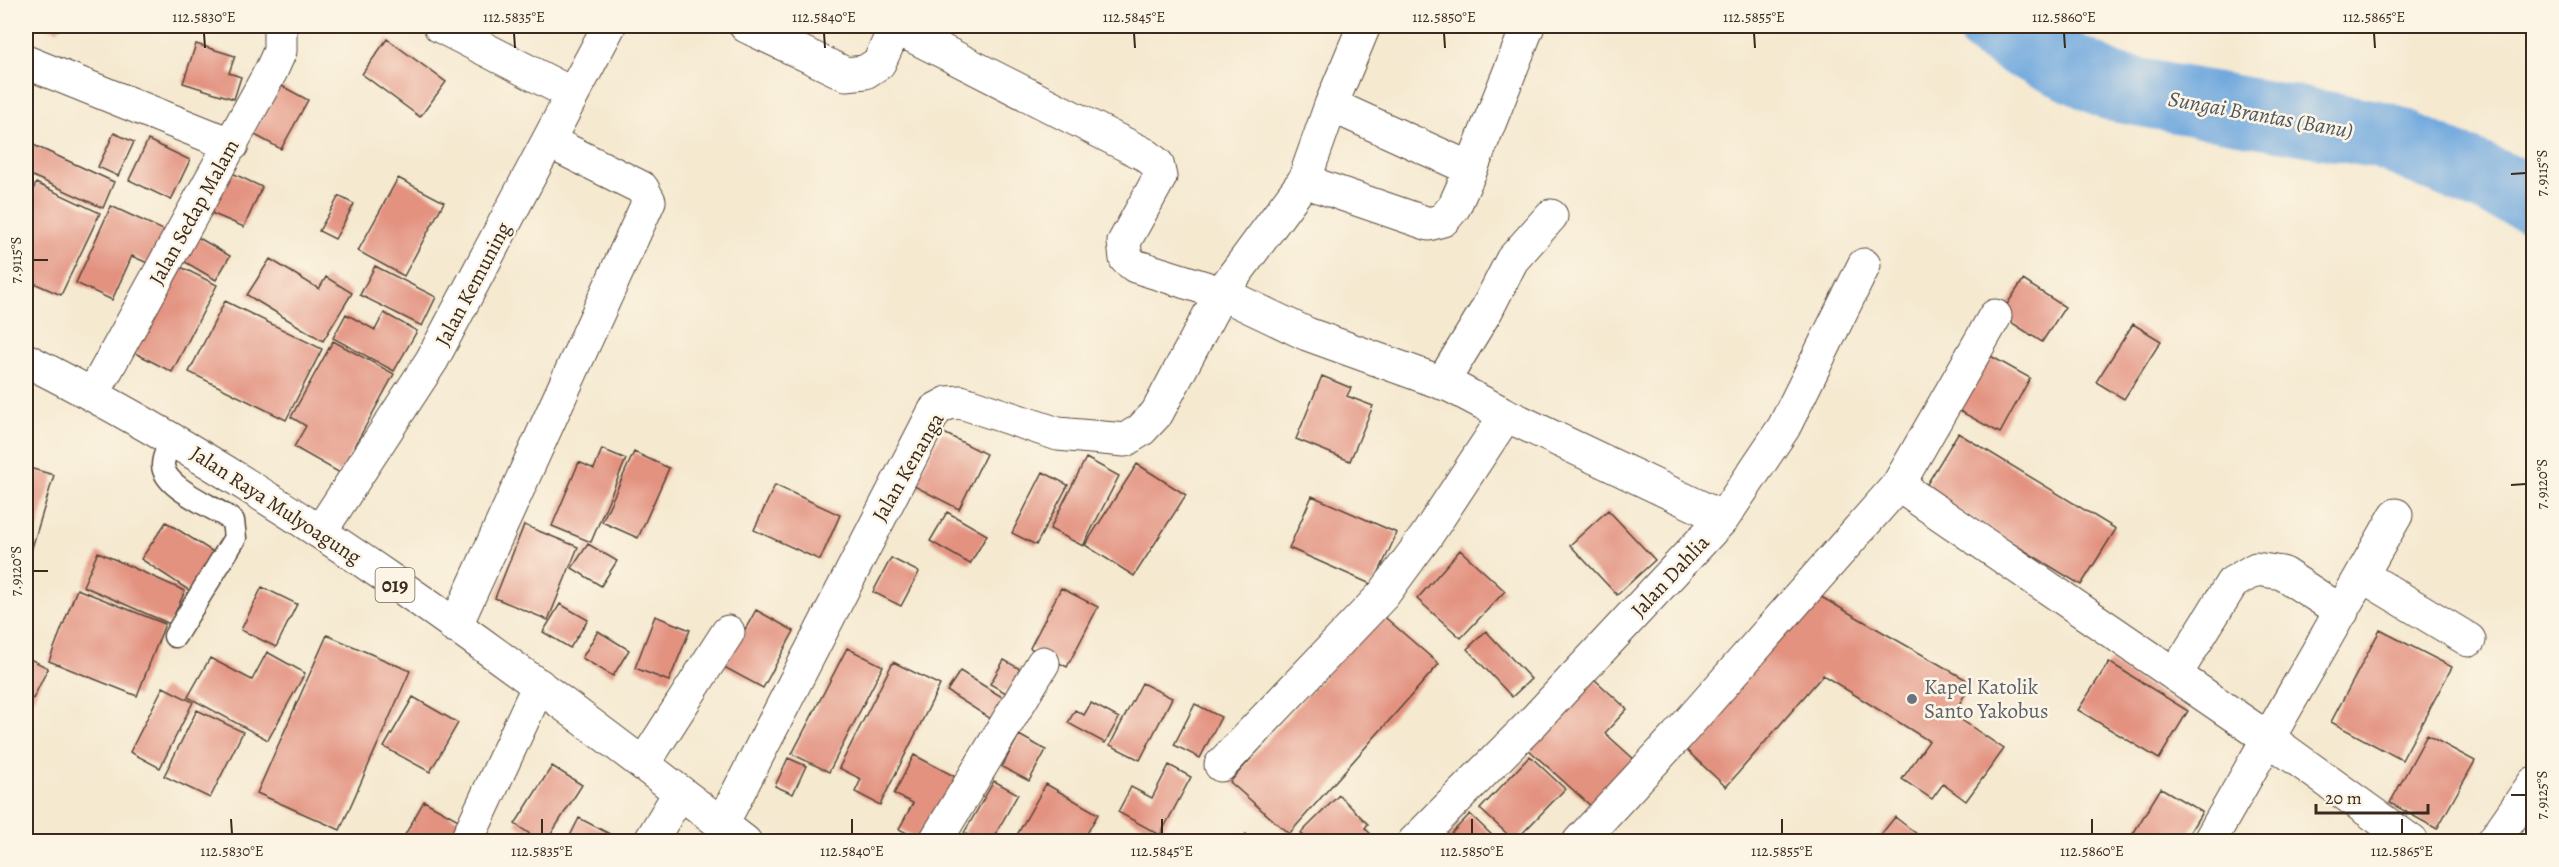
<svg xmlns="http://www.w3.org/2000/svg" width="2559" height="867" font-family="Alegreya,serif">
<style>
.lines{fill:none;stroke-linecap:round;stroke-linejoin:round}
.river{stroke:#6fa8de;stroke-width:68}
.building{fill:#e39280}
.service-casing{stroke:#574739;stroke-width:25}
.minor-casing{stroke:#574739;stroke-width:35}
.primary-casing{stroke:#574739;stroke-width:35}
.service{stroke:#fff;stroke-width:22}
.minor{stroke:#fff;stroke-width:33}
.primary{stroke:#fff;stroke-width:33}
.ticks{fill:none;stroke:#3b2a1e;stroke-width:2}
.worship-dot{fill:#6b7280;stroke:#fcf5e5;stroke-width:2}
.labels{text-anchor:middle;stroke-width:5;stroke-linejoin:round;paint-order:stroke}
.shield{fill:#fcf5e5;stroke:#75675a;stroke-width:1.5}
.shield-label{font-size:20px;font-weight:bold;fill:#3b2a1e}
.street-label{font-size:21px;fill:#3b2a1e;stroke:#fcf5e5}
.worship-label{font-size:21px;fill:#5b616d;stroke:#fcf5e5;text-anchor:start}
.water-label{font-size:22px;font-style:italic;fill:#4d5661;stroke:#fcf5e5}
.neatline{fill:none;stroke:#3b2a1e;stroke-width:2}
.ticks-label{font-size:15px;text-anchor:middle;fill:#3b2a1e}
</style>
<rect width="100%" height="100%" fill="#fcf5e5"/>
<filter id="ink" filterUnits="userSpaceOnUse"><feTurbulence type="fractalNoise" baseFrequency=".0167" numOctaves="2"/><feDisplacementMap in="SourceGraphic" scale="12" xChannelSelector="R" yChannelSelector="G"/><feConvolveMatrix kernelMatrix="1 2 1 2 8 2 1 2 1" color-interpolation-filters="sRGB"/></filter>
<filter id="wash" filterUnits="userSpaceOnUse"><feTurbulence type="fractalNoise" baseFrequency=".008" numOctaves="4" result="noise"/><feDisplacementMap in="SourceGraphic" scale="24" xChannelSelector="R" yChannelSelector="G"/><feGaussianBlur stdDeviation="1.35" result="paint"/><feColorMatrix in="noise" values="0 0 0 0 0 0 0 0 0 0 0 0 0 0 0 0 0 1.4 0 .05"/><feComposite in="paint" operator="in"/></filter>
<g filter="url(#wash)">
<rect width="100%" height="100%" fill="#f5e9d0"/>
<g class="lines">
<!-- river -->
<path class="river" d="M1991,26L2023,45L2115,88L2382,135L2534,200"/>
</g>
<g id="blocks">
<!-- building -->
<path class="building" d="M45,26H60L58,30Z
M387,39L446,82L420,117L362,74Z
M196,44L235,56L229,73L241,77L234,99L183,83Z
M280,85L308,100L281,149L253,134Z
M114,133L134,142L118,176L98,167Z
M148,140L190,160L171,200L129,180Z
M29,143L114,182L103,208L26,173V150Z
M228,171L262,187L244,227L209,212Z
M398,178L444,202L404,276L358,251Z
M36,183L100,213L61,295L27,280L36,261L26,256V207Z
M339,196L354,204L335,239L319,231Z
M111,206L170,233L154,266L132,256L112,300L76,283Z
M194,235L230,256L216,280L180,259Z
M270,259L319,289L326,277L352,293L323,341L247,295Z
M177,265L217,285L172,372L133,352Z
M375,266L436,297L422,326L360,295Z
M2023,280L2065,307L2042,342L2000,315Z
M225,301L322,349L286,420L189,372Z
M384,313L417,331L394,371L333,338L346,314L375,330Z
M2133,324L2161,341L2124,399L2096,382Z
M333,341L394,374L340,473L294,447L306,426L291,417Z
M1987,354L2030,378L2000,433L1956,409Z
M1322,376L1351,388L1347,396L1373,406L1350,461L1296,439Z
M942,432L986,454L959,509L914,486Z
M1958,433L2116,529L2081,585L1924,489Z
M602,449L626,459L591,542L552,526L579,462L594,469Z
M634,452L669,468L638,538L602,522Z
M1086,458L1119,476L1083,546L1050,529Z
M1137,464L1186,495L1134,576L1085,545Z
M26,467L54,475L26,568Z
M1043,472L1068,485L1036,545L1012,533Z
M775,485L840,515L820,560L754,530Z
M1312,496L1397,533L1373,585L1289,548Z
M1608,510L1655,560L1617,595L1570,545Z
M947,512L987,535L970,564L930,541Z
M166,522L218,555L193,593L141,559Z
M524,525L578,547L548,620L495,598Z
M588,544L617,561L601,586L572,568Z
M1460,550L1505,591L1461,638L1417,599Z
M98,552L185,591L170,624L83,586Z
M891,558L919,572L901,606L873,592Z
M262,587L297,604L276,647L241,630Z
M1061,588L1098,607L1067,667L1030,648Z
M77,589L165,624L137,696L49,661Z
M1809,590L1972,683L1953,714L2004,749L1966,801L1943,784L1932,799L1902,779L1929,741L1823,675L1726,787L1681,745Z
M560,604L588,620L570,648L543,632Z
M756,610L794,631L763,688L724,667Z
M1380,613L1439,664L1289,834L1230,782Z
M655,616L690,630L669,681L635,668Z
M2380,630L2452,667L2402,760L2331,722Z
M598,631L629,650L613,676L582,658Z
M1486,631L1531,679L1512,697L1467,649Z
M327,635L410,671L340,830L257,793Z
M847,648L883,666L829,772L792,754Z
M267,652L305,673L268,740L188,697L210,658L252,680Z
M26,657L48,668L33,699L26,695Z
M1004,660L1029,674L1015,698L990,684Z
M893,662L940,685L880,805L855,792L861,779L839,768Z
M2109,662L2188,711L2159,759L2078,710Z
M960,671L1015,705L1002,726L947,691Z
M1593,678L1627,709L1605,733L1636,761L1593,808L1528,749Z
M1142,683L1172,698L1140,760L1110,745Z
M163,687L193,702L160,768L130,752Z
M413,697L458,723L430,772L384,747Z
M1091,703L1119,718L1105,743L1068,723L1075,710L1084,715Z
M1195,704L1221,717L1200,758L1174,745Z
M197,710L243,732L210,798L164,776Z
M1019,735L1046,750L1029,781L1002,767Z
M2427,735L2475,761L2437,829L2390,803Z
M914,755L967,783L922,841L899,829L913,803L894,794Z
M1530,756L1565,789L1515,841L1480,809Z
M788,758L806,766L793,794L775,786Z
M1169,765L1191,777L1160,835L1118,812L1131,787L1152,798Z
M552,766L582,785L546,842H542L515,824Z
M994,781L1018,794L991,842H978L964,833Z
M1046,784L1098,814L1082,842H1013Z
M2161,788L2202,812L2184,842H2128Z
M1339,795L1368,824L1365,828L1378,842H1309L1301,833Z
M424,801L462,822L451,842H401Z
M1470,814L1499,842H1443Z
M1895,817L1927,842H1875Z
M579,818L625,842H567Z
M1246,834L1253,842H1238Z"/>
</g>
</g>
<g filter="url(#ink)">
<use href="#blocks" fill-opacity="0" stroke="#574739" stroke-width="1.5"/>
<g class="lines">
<defs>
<path id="service" d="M172,437C169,446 163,456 163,465C164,489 216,507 233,521L235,538L175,636"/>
<path id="minor" d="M440,26L572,94
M746,26L846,74L865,72L879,63L896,26
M895,27L1146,155L1157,164L1160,177L1124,242L1126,259L1135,266L1221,293L1307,334L1451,386L1506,415L1723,518
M26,62L232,145
M1471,169L1528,26
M1304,181L1429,224L1443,220L1454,207L1471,169L1331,105
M1442,383L1486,311L1512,260L1551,216
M93,394L271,71L280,51V26
M1898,485L2276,744L2412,842
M320,532L432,360L609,26
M2363,576L2469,640
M455,627L649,201L642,188L548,141
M2175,675L2232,583L2256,569L2282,573L2342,612
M644,763L728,632
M1221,765L1383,595L1427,535L1506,415
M722,824L935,410L948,403L961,402L1058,434L1125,440L1141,430L1157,413L1221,293L1304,181L1331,105L1364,26
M466,842L539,685
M650,842L680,792
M935,842L1043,663
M1414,842L1532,723L1723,518L1784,427L1864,265
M1579,842L1677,736L1898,485L1995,316
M2209,842L2396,515
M2493,842L2534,783"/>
<path id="primary" d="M26,360C284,490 516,666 745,842"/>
</defs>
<!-- service casing -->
<use href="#service" class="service-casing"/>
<!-- minor casing -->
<use href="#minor" class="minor-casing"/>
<!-- primary casing -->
<use href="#primary" class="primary-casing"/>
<!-- service -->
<use href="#service" class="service"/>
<!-- minor -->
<use href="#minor" class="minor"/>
<!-- primary -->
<use href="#primary" class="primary"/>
</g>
</g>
<!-- ticks -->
<path class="ticks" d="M204,33L205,48M514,33L515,48M824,33L825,48M1134,33L1135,48M1444,33L1445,48M1754,33L1755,48M2064,33L2065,48M2374,33L2375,48M2511,174L2526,173M33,260H48M2511,485L2526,484M33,571H48M2511,795H2526M231,819L232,834M542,819V834M852,819V834M1162,819V834M1472,819V834M1782,819V834M2092,819V834M2402,819V834"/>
<!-- markers -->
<circle class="worship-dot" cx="1912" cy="699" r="6"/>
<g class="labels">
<!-- shield labels -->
<rect class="shield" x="375.5" y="568" width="39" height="34" rx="4.5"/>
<g class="shield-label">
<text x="395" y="592">019</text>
</g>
<!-- street labels -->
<g class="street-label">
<text transform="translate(194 212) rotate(-61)" y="7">Jalan Sedap Malam</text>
<text transform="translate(473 284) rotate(-62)" y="7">Jalan Kemuning</text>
<text transform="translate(908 467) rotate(-60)" y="7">Jalan Kenanga</text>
<text transform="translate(276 505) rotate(33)" y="7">Jalan Raya Mulyoagung</text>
<text transform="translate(1670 576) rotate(-47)" y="7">Jalan Dahlia</text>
</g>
<!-- worship labels -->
<g class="worship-label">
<text x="1924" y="694">Kapel Katolik<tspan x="1924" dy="24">Santo Yakobus</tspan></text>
</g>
<!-- water labels -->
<g class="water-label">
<text transform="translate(2261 114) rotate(10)" y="8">Sungai Brantas (Banu)</text>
</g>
</g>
<!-- margin -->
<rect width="2559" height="867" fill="none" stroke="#fcf5e5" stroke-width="66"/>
<!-- scale -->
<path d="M2316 804v9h112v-9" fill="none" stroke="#3b2a1e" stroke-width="3"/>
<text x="2325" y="804" font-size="18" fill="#3b2a1e" stroke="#fcf5e5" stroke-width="4.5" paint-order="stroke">20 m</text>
<rect x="33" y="33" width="2493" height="801" class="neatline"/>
<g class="ticks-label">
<text x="204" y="22">112.5830°E</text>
<text x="514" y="22">112.5835°E</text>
<text x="824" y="22">112.5840°E</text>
<text x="1134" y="22">112.5845°E</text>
<text x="1444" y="22">112.5850°E</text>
<text x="1754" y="22">112.5855°E</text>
<text x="2064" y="22">112.5860°E</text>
<text x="2374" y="22">112.5865°E</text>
<text transform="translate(2542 173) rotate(-90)" y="5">7.9115°S</text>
<text transform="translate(16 260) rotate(-90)" y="5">7.9115°S</text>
<text transform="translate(2542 484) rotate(-90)" y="5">7.9120°S</text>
<text transform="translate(16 571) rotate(-90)" y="5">7.9120°S</text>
<text transform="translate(2542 795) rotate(-90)" y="5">7.9125°S</text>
<text x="232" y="856">112.5830°E</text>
<text x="542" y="856">112.5835°E</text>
<text x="852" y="856">112.5840°E</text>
<text x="1162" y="856">112.5845°E</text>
<text x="1472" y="856">112.5850°E</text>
<text x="1782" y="856">112.5855°E</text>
<text x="2092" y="856">112.5860°E</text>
<text x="2402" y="856">112.5865°E</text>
</g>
</svg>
